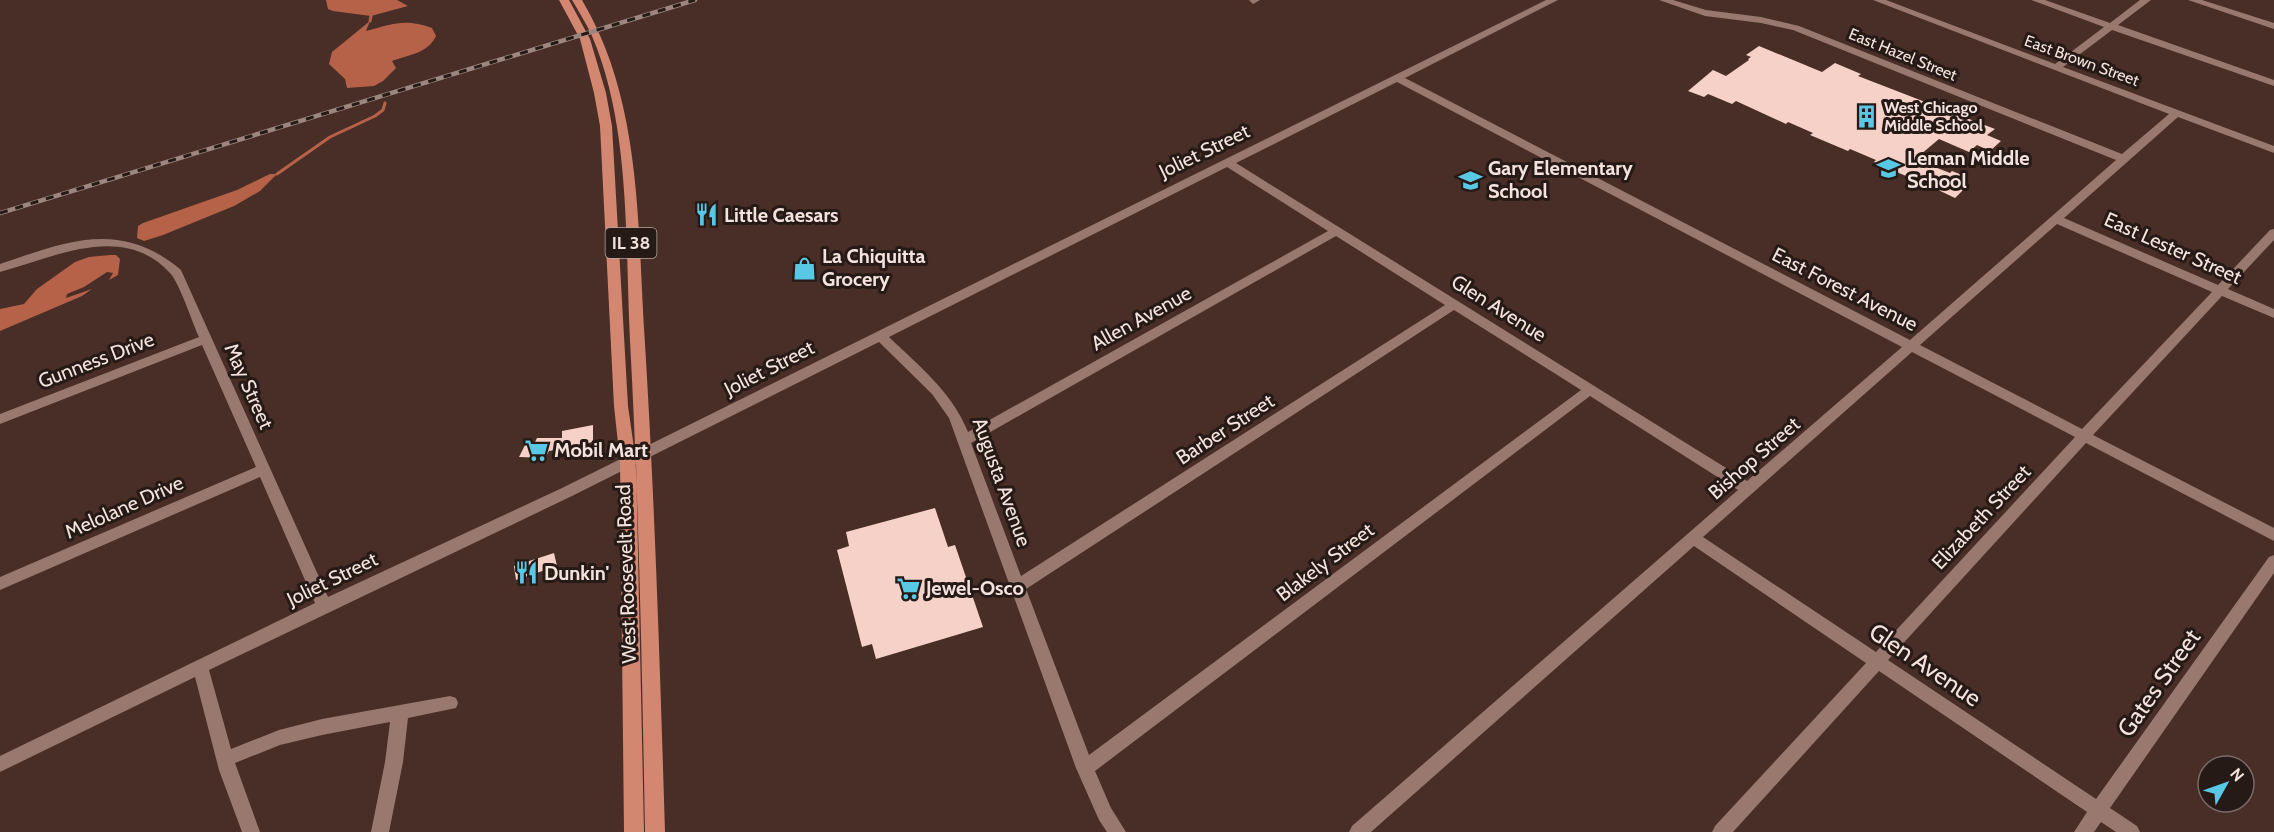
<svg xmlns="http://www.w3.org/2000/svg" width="2274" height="832" font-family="Cabin,sans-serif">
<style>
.water{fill:#b66249}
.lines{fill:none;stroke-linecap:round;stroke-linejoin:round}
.stream{stroke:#b66249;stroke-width:3}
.building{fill:#f5d1c7}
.minor{fill:#98786f;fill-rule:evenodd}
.major{fill:#d38670;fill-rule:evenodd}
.rail-casing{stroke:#9c867f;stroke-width:4.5}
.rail{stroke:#261a16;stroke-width:3;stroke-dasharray:8;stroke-linecap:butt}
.labels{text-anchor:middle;stroke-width:6;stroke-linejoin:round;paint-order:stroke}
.far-street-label{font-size:16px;fill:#f4e2dd;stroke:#261a16}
.far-poi-label{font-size:16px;font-weight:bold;fill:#f4e2dd;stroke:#261a16;text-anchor:start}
.shield{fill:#261a16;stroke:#b6a6a1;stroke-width:1.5}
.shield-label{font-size:18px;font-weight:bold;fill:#f4e2dd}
.street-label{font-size:20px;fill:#f4e2dd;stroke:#261a16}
.poi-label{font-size:20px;font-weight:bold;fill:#f4e2dd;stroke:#261a16;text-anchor:start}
.near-street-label{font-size:24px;fill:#f4e2dd;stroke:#261a16}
</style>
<rect width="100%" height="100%" fill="#482e26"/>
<!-- water -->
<path class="water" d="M326,0H397L408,6L371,16L333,11L328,9Z
M370,21L366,31C392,24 405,18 432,28L436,36C427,54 410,54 392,61L396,68L383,81L374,86L347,88L345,79L329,64L332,52Z
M270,174H277L260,191L234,206L163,235L144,241L137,238L138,226L143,223L237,190Z
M110,255H116L120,259L118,275L109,280L113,273L107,272L84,287L67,294L66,298L92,289L82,296L0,331V309L24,304L37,289L75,262L89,257Z"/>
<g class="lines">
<!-- stream -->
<path class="stream" d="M370,21L371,16
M277,174L330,137L375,116L383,110L385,103"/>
</g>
<!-- building -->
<path class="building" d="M1759,46L1822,72L1835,63L1861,74L1858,76L1995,129L1987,135L2001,141L1990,151L1977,145L1969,152L1939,139L1920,155L1931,160L1927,164L1950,173L1952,171L1962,175L1955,182L1966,187L1955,198L1932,187L1935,185L1914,176H1906L1878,164L1874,162L1876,160L1850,149L1848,151L1810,135L1813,133L1788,122L1786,124L1736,101L1732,104L1708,94L1704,97L1688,91L1713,70L1726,76L1749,60L1748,59L1751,57L1746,55Z
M593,425V442L549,451L545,458L519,457L526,443L534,444L537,438H562V431Z
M935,508L948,547L955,545L983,627L876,659L872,644L862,647L837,550L849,546L846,532Z
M554,553L557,566L516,580L514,566Z"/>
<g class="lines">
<!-- minor -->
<path class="minor" d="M1249,0H1260L1253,4Z
M1546,0H1558L1405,78L1910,340L2116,160L1793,30L1761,23L1705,16L1659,0H1673L1706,10L1761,17L1799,26L2122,154L2169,114L1873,0H1886L2055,64L2104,27L2031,0H2045L2110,23L2140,0H2151L2118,25L2274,80V86L2112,30L2063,67L2274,146V153L2178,117L2064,218L2218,285L2270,230L2274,229V240L2228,289L2274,309V318L2222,296L2093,435L2274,528V541L2086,443L1888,660L2096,799L2269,557L2274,555V573L2110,808L2137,826L2140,832H2116L2101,822L2094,832H2074L2087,812L1879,671L1733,832H1712L1715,826L1866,663L1694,546L1371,832H1349L1352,826L1738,490L1590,396L1095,771L1111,808L1126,832H1107L1099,820L1076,768L949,418L932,394L879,342L572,496L209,670L231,749L279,730L322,719L450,696L456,698L458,703L456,708L408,718L403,762L389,832H371L385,762L390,722L322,735L280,745L235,763L260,832H242L219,770L195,677L0,772V756L315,603L260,477L0,590V577L256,467L202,345L0,424V414L199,337C192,322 180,284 170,273C123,222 55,257 0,272V264C67,241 121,219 181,270L328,597L562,488ZM1397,82L1902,347L1747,481L1236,163ZM1227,167L1328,231L968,432C952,392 919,366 889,337ZM2057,224L2212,292L2082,429L1920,345ZM1336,236L1445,305L1021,576L971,443ZM1454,310L1581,390L1089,755L1026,589ZM1912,352L2075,437L1876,652L1703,537Z
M2188,0H2202L2274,23V29Z"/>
<!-- major -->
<path class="major" d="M559,0H569L590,39L606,93L612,126L628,406L636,462L644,832H624L620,462L614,406L600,126L594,93L580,39Z
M572,0H582C643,103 637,228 645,344C655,506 660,669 665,832H645C642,668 639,505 630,341C625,243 631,127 592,36C586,23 579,12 572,0Z"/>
<defs>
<path id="rail" d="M0,213L695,0"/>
</defs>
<!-- rail casing -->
<use href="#rail" class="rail-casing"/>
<!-- rail -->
<use href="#rail" class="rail"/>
</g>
<!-- icons -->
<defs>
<symbol id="building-bare" viewBox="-9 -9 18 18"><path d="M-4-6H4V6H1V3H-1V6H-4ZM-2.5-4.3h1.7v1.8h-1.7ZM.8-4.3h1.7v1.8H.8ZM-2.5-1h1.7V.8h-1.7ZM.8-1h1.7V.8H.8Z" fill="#59c8e4" stroke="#261a16" stroke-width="2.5" paint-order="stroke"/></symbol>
<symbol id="school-bare" viewBox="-9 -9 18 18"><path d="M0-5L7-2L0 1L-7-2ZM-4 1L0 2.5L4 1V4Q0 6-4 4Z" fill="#59c8e4" stroke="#261a16" stroke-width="2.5" paint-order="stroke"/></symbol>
<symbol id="restaurant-bare" viewBox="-9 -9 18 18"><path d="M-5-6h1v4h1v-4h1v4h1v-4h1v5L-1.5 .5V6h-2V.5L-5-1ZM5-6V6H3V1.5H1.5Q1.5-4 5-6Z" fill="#59c8e4" stroke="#261a16" stroke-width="2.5" paint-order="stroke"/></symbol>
<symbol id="shop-bare" viewBox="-9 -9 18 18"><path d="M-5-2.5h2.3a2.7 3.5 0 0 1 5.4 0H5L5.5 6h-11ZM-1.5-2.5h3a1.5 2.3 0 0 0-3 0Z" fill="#59c8e4" stroke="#261a16" stroke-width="2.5" paint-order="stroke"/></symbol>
<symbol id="supermarket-bare" viewBox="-9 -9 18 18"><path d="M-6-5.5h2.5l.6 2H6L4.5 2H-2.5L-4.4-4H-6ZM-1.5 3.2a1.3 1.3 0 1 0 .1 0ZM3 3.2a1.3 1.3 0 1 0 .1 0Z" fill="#59c8e4" stroke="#261a16" stroke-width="2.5" paint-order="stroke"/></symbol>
</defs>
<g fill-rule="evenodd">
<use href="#building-bare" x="1850" y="100" width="33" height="33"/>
<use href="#school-bare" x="1872" y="152" width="33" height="33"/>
<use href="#school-bare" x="1454" y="164" width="33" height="33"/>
<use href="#restaurant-bare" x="690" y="198" width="33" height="33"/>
<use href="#shop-bare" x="788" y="252" width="33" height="33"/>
<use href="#supermarket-bare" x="520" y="434" width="33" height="33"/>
<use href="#restaurant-bare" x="510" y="556" width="33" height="33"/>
<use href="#supermarket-bare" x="892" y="572" width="33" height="33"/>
</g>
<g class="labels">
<!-- far-street labels -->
<g class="far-street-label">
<text transform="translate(1903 54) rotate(22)" y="6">East Hazel Street</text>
<text transform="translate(2082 60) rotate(20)" y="6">East Brown Street</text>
</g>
<!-- far-poi labels -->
<g class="far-poi-label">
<text x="1884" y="113">West Chicago<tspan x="1884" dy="18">Middle School</tspan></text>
</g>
<!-- shield labels -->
<rect class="shield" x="605.5" y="228" width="51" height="30" rx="4.5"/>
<g class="shield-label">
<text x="631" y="249">IL 38</text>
</g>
<!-- street labels -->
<g class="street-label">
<text transform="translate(1204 151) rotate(-26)" y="7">Joliet Street</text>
<text transform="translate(2173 248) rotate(24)" y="7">East Lester Street</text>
<text transform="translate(1845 289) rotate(27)" y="7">East Forest Avenue</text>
<text transform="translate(1499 308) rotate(32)" y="7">Glen Avenue</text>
<text transform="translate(1141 318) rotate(-29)" y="7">Allen Avenue</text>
<text transform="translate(96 360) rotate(-21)" y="7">Gunness Drive</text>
<text transform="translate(769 368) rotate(-27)" y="7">Joliet Street</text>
<text transform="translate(249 386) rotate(66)" y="7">May Street</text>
<text transform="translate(1225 429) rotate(-33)" y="7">Barber Street</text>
<text transform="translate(1754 458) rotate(-41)" y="7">Bishop Street</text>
<text transform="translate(1002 482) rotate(70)" y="7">Augusta Avenue</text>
<text transform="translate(124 507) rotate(-24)" y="7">Melolane Drive</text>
<text transform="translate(1981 517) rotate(-47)" y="7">Elizabeth Street</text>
<text transform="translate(1325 562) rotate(-37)" y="7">Blakely Street</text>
<text transform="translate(626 574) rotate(-92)" y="7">West Roosevelt Road</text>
<text transform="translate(332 579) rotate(-26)" y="7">Joliet Street</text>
</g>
<!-- poi labels -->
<g class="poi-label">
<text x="1907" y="165">Leman Middle<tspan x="1907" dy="23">School</tspan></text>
<text x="1488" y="175">Gary Elementary<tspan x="1488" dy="23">School</tspan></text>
<text x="724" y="222">Little Caesars</text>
<text x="822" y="263">La Chiquitta<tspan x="822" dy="23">Grocery</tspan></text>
<text x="554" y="457">Mobil Mart</text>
<text x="544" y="580">Dunkin'</text>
<text x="926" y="595">Jewel-Osco</text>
</g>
<!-- near-street labels -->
<g class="near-street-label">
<text transform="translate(1925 665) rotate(34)" y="8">Glen Avenue</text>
<text transform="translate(2159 683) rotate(-55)" y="8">Gates Street</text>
</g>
</g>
<!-- north arrow -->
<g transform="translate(2226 784) rotate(50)"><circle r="28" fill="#261a16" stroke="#786a66" stroke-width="1.5"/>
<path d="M0-4.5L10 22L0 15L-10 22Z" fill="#59c8e4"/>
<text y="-9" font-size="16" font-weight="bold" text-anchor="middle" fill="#f4e2dd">N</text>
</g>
</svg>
